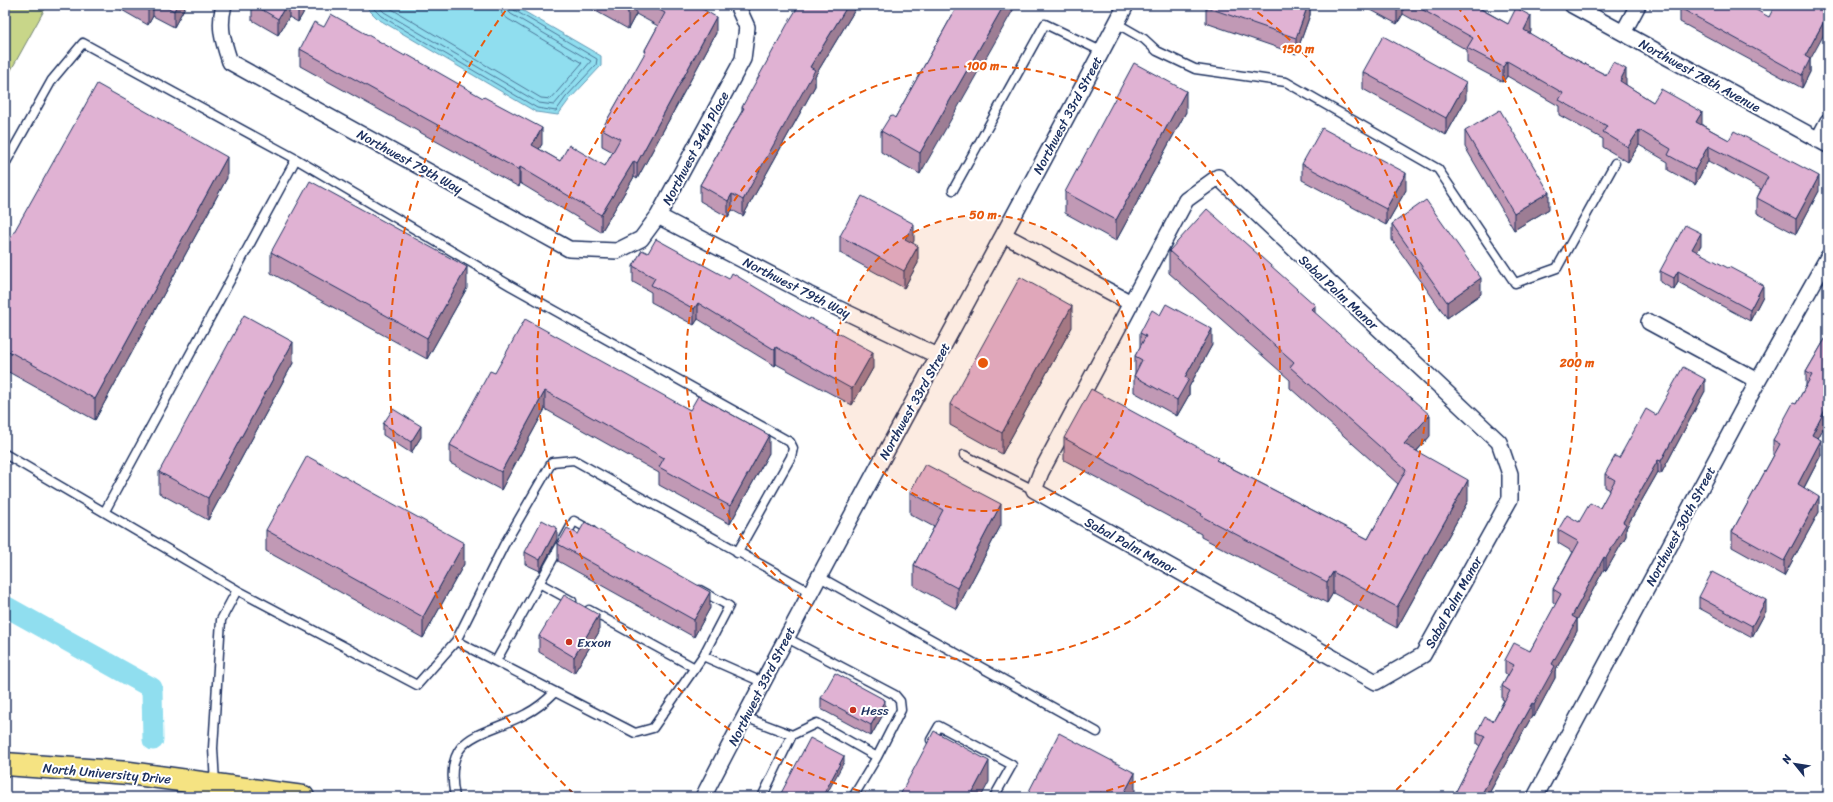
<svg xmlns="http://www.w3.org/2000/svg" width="1833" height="802" font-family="Sriracha,sans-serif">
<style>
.green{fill:#c8d689;stroke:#728274}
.water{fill:#90deef;stroke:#6198b5}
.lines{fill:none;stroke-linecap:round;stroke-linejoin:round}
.shore{stroke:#4a7598;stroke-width:1}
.canal{stroke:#90deef;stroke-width:21}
.service-casing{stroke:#1b2f5e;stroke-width:11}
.minor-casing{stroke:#1b2f5e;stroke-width:18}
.primary-casing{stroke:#1b2f5e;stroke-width:25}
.service{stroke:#fff;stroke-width:8}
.minor{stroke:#fff;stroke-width:15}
.primary{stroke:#f5e382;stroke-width:22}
.wall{fill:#c199b5;stroke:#1b2f5e}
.shaded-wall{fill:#9d7d94;stroke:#1b2f5e}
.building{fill:#e0b2d3;stroke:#1b2f5e}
.ring{fill:none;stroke:#e8590c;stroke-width:2;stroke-dasharray:7 5}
.poi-dot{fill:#c8321e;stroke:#fff;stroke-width:1.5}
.labels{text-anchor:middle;stroke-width:4;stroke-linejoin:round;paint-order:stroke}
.street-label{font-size:13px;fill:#1b2f5e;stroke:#fff}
.poi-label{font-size:13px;fill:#1b2f5e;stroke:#fff;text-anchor:start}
.centre{fill:#e8590c;stroke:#fff;stroke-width:2}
.ring-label{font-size:12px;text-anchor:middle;font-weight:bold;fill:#e8590c;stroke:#fff;stroke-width:4;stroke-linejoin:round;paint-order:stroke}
</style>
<rect width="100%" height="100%" fill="#fff"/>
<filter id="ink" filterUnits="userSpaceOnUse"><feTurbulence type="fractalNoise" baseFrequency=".025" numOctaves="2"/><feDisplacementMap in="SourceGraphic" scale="8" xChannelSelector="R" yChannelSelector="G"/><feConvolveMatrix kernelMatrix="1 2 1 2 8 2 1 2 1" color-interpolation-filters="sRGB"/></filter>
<g filter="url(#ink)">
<!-- green -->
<path class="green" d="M5,5H47L5,81Z"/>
<!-- water -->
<path class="water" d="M364,5H513L601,56V66L569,100L558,115L536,112L378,19Z"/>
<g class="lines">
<!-- shore -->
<path class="shore" d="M370,5L381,16L537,108L556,111L566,97L596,65L597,59L514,10L511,5
M377,5L384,12L539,103L554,105L591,61L511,14L507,10L506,5
M385,5L541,98L551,99L582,63L508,19L502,14L500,5"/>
<!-- canal -->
<path class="canal" d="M5,606L152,688L153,740"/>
<defs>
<path id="service" d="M1116,23L1144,39L1157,51L1195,69L1286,82L1438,169L1515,283L1557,268L1615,163
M5,164L52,80L83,43L296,159L511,286L790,442L793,448L791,457L737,553
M953,190L1045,24L1101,51
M5,454L237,590L417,685L456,641L504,545L552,462L574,460L810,592
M964,455L1034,490
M105,511L296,159
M818,576L1097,732
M539,583L572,601
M589,610L695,668
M785,637L895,695L900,701L901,710L877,757
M456,641L635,733L653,728L703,656L729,606L700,590
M703,656L762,682
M496,661L574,521L592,531
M745,717L792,735L817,723L877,757L853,797
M931,740L939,726L1012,765L994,797
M215,784L213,748L221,620L237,590
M455,797C442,732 483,737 526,714C538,708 546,701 555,692
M762,797L792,735"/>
<path id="minor" d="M224,5C218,27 223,41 230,62L569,249L617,251L641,239L658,216L743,59L747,27L737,5
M1572,5L1828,145
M1623,33L1638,5
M1818,140L1828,121
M1218,177L1499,442L1510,474V499L1423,655L1376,682L1034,490L1041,472L1186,200Z
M658,216L808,294L938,356
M1004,235L1131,303
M1649,322L1758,381
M703,797C840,531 987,270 1126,5
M1535,797L1758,381L1828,257"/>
<path id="primary" d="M5,764L129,773L303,797"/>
</defs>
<!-- service casing -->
<use href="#service" class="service-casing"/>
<!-- minor casing -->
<use href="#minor" class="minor-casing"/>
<!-- primary casing -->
<use href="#primary" class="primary-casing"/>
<!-- service -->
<use href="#service" class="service"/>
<!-- minor -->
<use href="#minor" class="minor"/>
<!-- primary -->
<use href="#primary" class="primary"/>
</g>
<!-- wall -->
<path class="wall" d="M113,5H186L174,27L153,16L148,25Z
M252,5H308L298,22L289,17L278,35L252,20Z
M585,5H696L716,33L637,179L634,177L601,232L520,183L519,187L300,66V49L542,144L539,149L560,161L605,166L613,152L602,146V129L645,54V50L658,26L636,14L628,29Z
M856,5V8L815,76V86L743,216L732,210L728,217L700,201V185L742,111V107Z
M958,5L920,174L881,152V131L895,118Z
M1310,5V15L1296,54L1206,23V7Z
M1371,5H1476V6L1508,24L1531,31L1530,34L1565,54L1606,75L1626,84V85L1653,102L1702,125L1819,191L1796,234L1757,213V198L1761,189L1708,161L1695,185L1668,170V162L1639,145L1628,162L1603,147V139L1559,115V106L1507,76L1503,82L1467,63V50L1403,14L1397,24L1371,10Z
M1828,7L1810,60V72L1802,88L1680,22V8L1769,17Z
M1363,72L1466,99L1446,135L1363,89Z
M1186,112L1116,241L1065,213V192Z
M1465,131L1549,209L1514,230L1465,147Z
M1302,164L1406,190L1386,225L1302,180Z
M227,178L95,420L5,370V248Z
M1392,224L1481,294L1447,318L1392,240Z
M840,236L914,241L912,243L918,263L904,288L840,253Z
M1701,245L1697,252L1763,296L1750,321L1678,282L1674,290L1660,282V271Z
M1169,251L1315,313L1430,436L1417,451L1468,501L1397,628L1333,593L1327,603L1201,537V534L1064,460V438L1218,461L1368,539L1398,484L1290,388V380L1169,273Z
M271,252L467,288L427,359L271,273Z
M633,266L873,368L852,405L776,364L775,366L698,319L694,325L651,302V292L633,282Z
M1072,327L1002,454L950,425V404Z
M1140,333L1212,345L1189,387V395L1177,416L1134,392V376L1135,373V356L1140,347Z
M1828,334V424L1826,423L1818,438L1821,455L1804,488L1819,512L1784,576L1732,547V532L1774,455H1773V440L1796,404L1806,386V372Z
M293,363L208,520L159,493V472Z
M495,373L690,410L769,453L730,524L659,485V473L545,409L501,490L450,463V445Z
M1705,391L1661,474L1658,472L1626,528V536L1606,571L1604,569L1577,620V631L1555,671V678L1534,717L1532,716L1487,797H1453L1480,746L1477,744V732L1493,721L1504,700L1502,699V686L1508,675L1505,673V660L1530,651L1556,604L1553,602V589L1573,552L1558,543V530L1579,522L1600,508L1610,490L1605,487V474L1656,415Z
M383,424L421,437L411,453L383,435Z
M910,492L1001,525L957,609L914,586V565L934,527L910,514Z
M266,530L464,564L423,638L266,551Z
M557,539L540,571L525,564V552Z
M558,544L710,608L694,637L558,561Z
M1699,597L1766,611L1752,637L1699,608Z
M599,632L574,673L539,652V636Z
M821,698L885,711L871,736L821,709Z"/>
<!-- shaded-wall -->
<path class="shaded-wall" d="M150,5H153V16L148,25V8Z
M177,5H186L174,27V11Z
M286,5H289V17L278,35V19Z
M299,5H308L298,22V6Z
M632,5H636V14L628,29V12Z
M848,5H856V8L815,76V86L743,216V200L810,67Z
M1004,5H1016L920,174V153Z
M1308,5H1310V15L1296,54V38Z
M1399,5H1403V14L1397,24V9Z
M1822,5H1828V7L1822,18Z
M1828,14V27L1810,60V72L1802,88V75L1805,56Z
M1531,16V31L1524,45V30Z
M716,17V33L637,179V163Z
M1507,61V76L1503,82V67Z
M1626,69V84L1620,96V81Z
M1466,82V99L1446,135V118Z
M1186,91V112L1116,241V220Z
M1702,112V127L1696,122Z
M542,128V144L532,161V145Z
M1639,130V145L1628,162V147Z
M1708,146V161L1695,185V170Z
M227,157V178L95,420V399Z
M634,161V177L601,232V215Z
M520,167V183L519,187V170Z
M1406,173V190L1386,225V209Z
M1819,176V191L1796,234V219Z
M1549,192V209L1514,230V213Z
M732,194V210L728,217V201Z
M914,224V241L905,256V239Z
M1701,233V245L1692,261V249Z
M918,246V263L904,288V271Z
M467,267V288L427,359V338Z
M1678,271V282L1674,290V278Z
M1481,278V294L1447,318V302Z
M1763,285V296L1750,321V310Z
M698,303V319L694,325V309Z
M1315,305V326L1311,309Z
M1072,306V327L1002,454V433Z
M1212,329V345L1189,387V395L1177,416V400L1185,377Z
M293,342V363L208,520V498Z
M776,347V364L775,366V350Z
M873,352V368L852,405V389Z
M1705,379V391L1661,474V461Z
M545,391V409L501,490V472Z
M1826,408V423L1812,450V435Z
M1430,415V436L1404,465V444Z
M421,426V437L411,453V442Z
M769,435V453L730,524V506Z
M1821,440V455L1798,499V484Z
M1658,460V472L1626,528V536L1606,571V558L1623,522Z
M1468,480V501L1397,628V607Z
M1819,497V512L1784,576V561Z
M1001,504V525L957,609V588Z
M557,528V539L540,571V560Z
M464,543V564L423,638V617Z
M1604,557V569L1577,620V631L1555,671V678L1534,717V704L1552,664L1572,616Z
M1333,572V593L1327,603V582Z
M710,592V608L694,637V620Z
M1766,600V611L1752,637V626Z
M599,615V632L574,673V657Z
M885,700V711L871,736V725Z
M1532,703V716L1487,797H1480Z
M844,756V762L825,797H822Z
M989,761V782L981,797H970Z
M1135,773V794L1133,797H1122Z"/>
<!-- building -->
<path class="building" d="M142,5H150L148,8Z
M163,5H177L174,11Z
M254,5H286L278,19Z
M615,5H632L628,12Z
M650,5H696L716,17L637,163L634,161L601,215L520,167L519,170L300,49L314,22L324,27L331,14L405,56L406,54L483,98L484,97L542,128L532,145L560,161L569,145L605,166L620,139L602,129L646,51L645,50L665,13Z
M799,5H848L810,67L815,70L743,200L732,194L728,201L700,185L744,108L742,107L787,25Z
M958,5H1004L920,153L881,131L891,115L895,118Z
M1207,5H1308L1296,38L1206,7Z
M1390,5H1399L1397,9Z
M1414,5H1475V6L1508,24L1516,8L1531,16L1524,30L1565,54L1606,75L1613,62L1626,69L1620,81L1653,102L1661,89L1702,112L1696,122L1729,140L1734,131L1819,176L1796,219L1757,198L1768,177L1708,146L1695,170L1668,155L1671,149L1639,130L1628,147L1603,132L1607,126L1559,100L1563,93L1507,61L1503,67L1467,48L1473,38Z
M1682,5H1747L1769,17L1775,5H1822L1828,9V14L1805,56L1810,59L1802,75L1680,8Z
M1383,36L1466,82L1446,118L1363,72Z
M1134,63L1186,91L1116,220L1065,192Z
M97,84L227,157L95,399L5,349V248Z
M1500,110L1549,192L1514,213L1465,131Z
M1322,128L1406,173L1386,209L1302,164Z
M310,181L467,267L427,338L271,252Z
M862,196L914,224L905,239L918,246L904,271L840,236Z
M1426,200L1481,278L1447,302L1392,224Z
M1207,209L1315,305L1311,309L1430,415L1404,444L1468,480L1397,607L1333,572L1327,582L1201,516L1202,514L1064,438L1091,389L1218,458L1216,460L1368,539L1406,470L1290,367L1294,362L1169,251Z
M1685,225L1701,233L1692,249L1728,268L1729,267L1763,285L1750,310L1678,271L1674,278L1660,271Z
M656,239L729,279L732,273L809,320L810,318L873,352L852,389L776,347L775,350L698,303L694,309L651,285L655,278L633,266L642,250L648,253Z
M1020,277L1072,306L1002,433L950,404Z
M1166,304L1212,329L1185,377L1189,379L1177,400L1134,376L1142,360L1135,356L1146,336L1140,333L1152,310L1160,315Z
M244,315L293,342L208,498L159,472Z
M525,319L690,410L698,396L769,435L730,506L659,467L664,458L545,391L501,472L450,445L490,371L495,373Z
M1828,334V409L1826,408L1812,435L1821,440L1798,484L1819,497L1784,561L1732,532L1780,444L1773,440L1793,403L1796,404L1812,375L1806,372Z
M1683,367L1705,379L1661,461L1658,460L1623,522L1626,524L1606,558L1604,557L1572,616L1577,619L1552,664L1555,666L1534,704L1532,703L1480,797H1453L1485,736L1477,732L1485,717L1493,721L1510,691L1502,686L1514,665L1505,660L1514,643L1530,651L1561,594L1553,589L1579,542L1558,530L1567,515L1579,522L1590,503L1600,508L1615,480L1605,474L1615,456L1619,458L1646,409L1656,415Z
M393,409L421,426L411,442L383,424Z
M307,456L464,543L423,617L266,530Z
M925,464L1001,504L957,588L914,565L943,510L910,492Z
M542,520L557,528L540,560L525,552Z
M585,522L710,592L694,620L558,544L567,528L578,534Z
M1712,572L1766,600L1752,626L1699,597Z
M564,595L599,615L574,657L539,636Z
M835,673L885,700L871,725L821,698Z
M934,731L989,761L970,797H899Z
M1059,733L1135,773L1122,797H1026Z
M810,738L844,756L822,797H779Z"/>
</g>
<!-- distance rings -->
<circle cx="983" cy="363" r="148" fill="#e8590c" fill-opacity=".12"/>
<g class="ring">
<circle cx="983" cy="363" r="148"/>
<circle cx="983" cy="363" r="297"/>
<path d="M883 797A445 445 0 0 1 718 5M1248 5A445 445 0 0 1 1083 797"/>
<path d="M574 794A594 594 0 0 1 509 6M1457 6A594 594 0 0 1 1392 794"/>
</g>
<!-- markers -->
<g class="poi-dot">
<circle cx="569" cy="642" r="4"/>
<circle cx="853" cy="710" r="4"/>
</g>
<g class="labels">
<!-- street labels -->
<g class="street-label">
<text transform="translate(1700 75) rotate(29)" y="5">Northwest 78th Avenue</text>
<text transform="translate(1067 115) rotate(-62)" y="5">Northwest 33rd Street</text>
<text transform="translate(695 148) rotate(-62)" y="5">Northwest 34th Place</text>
<text transform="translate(410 161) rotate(29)" y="5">Northwest 79th Way</text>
<text transform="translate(797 287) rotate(27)" y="5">Northwest 79th Way</text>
<text transform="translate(1339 292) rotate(43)" y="5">Sabal Palm Manor</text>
<text transform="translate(914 401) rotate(-61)" y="5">Northwest 33rd Street</text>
<text transform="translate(1680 526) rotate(-62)" y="5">Northwest 30th Street</text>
<text transform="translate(1131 545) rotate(29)" y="5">Sabal Palm Manor</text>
<text transform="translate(1453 602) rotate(-61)" y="5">Sabal Palm Manor</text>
<text transform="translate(761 686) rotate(-63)" y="5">Northwest 33rd Street</text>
<text transform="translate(107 773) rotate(5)" y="5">North University Drive</text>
</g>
<!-- poi labels -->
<g class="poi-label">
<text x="577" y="647">Exxon</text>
<text x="861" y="715">Hess</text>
</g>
</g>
<circle cx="983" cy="363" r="6" class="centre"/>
<g class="ring-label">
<text x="1298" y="53">150 m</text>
<text x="983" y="70">100 m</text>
<text x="983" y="219">50 m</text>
<text x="1577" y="367">200 m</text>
</g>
<!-- margin -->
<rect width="1833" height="802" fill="none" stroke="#fff" stroke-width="20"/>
<rect x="10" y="10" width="1813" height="782" fill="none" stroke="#1b2f5e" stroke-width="1.5" filter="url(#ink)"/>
<!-- north arrow -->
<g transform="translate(1795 764) rotate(300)" stroke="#ffffff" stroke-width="3" paint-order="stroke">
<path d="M0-3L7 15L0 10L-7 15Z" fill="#1b2f5e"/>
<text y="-6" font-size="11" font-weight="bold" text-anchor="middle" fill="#1b2f5e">N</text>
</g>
</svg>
